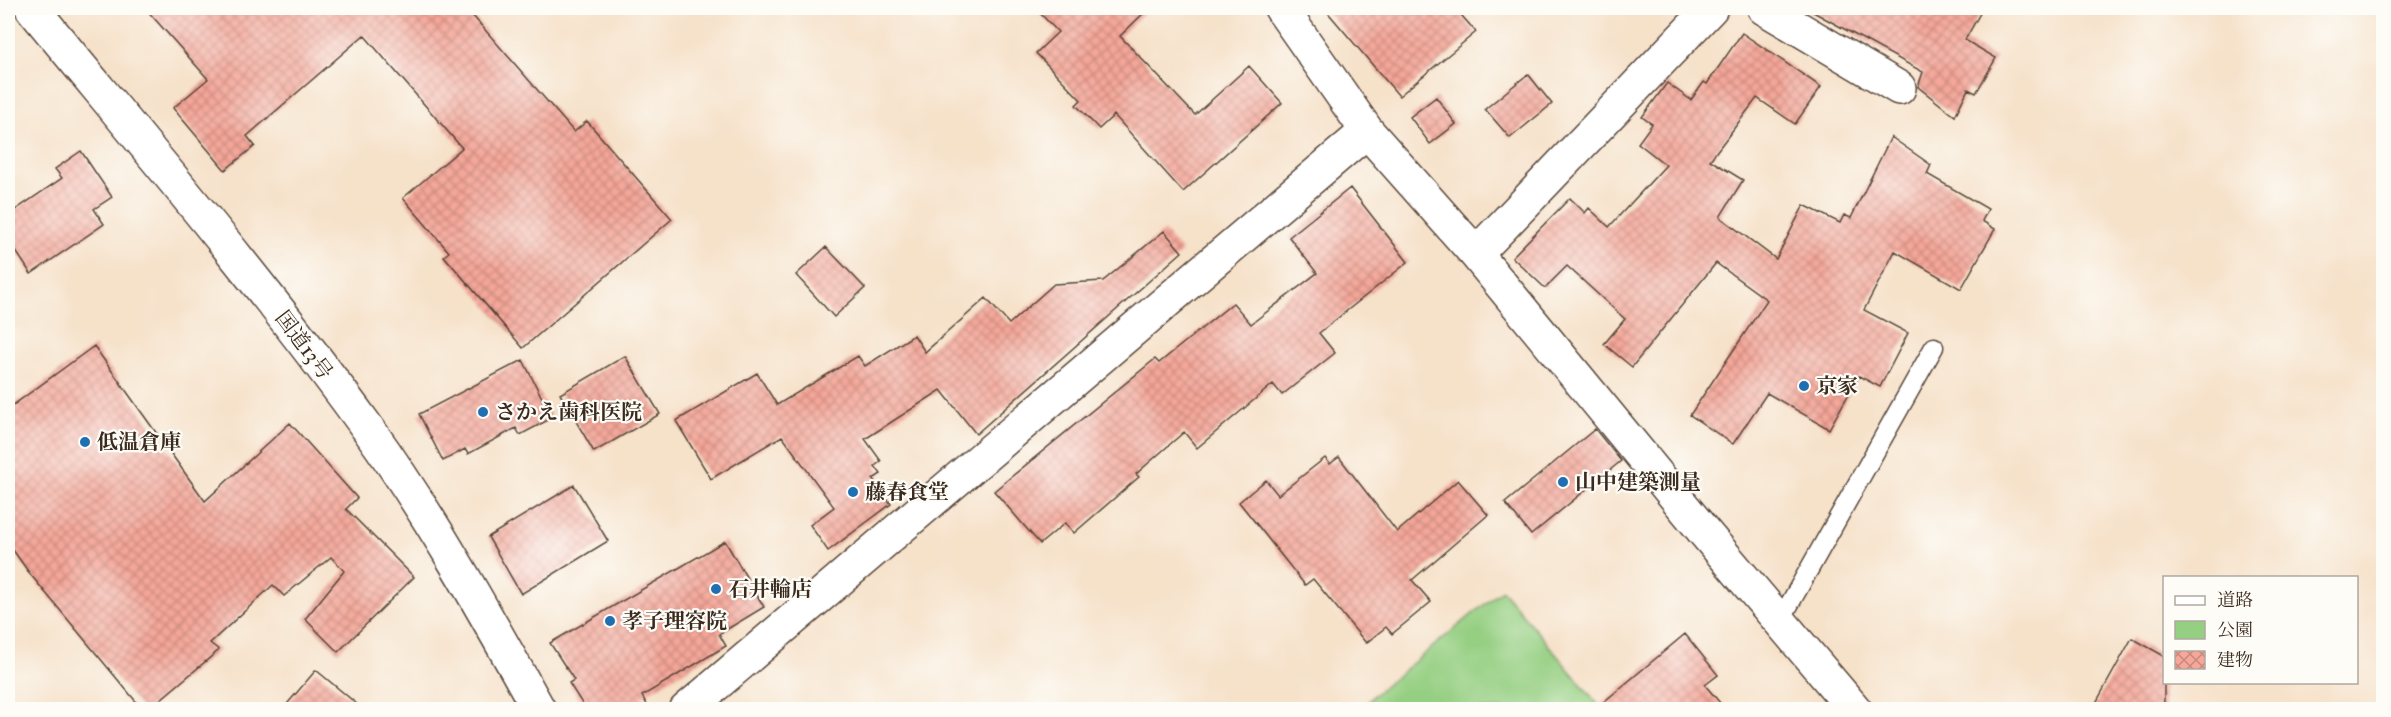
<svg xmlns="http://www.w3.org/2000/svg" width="2391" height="717" font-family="'IM FELL Great Primer','Noto Serif JP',serif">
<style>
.green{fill:#95cf82;stroke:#687c50;stroke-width:1.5}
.building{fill:url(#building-cross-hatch)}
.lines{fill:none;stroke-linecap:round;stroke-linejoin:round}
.lane-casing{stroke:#574538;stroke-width:21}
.street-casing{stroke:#574538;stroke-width:36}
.highway-casing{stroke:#574538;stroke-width:36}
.lane{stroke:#fff;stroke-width:18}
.street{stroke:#fff;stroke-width:33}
.highway{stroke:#fff;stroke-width:33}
.poi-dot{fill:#1f6fb2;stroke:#fdfcf7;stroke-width:2}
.labels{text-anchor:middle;stroke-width:4.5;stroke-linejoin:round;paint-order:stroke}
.street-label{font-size:21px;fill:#3b2a1e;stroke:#fdfcf7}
.poi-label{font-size:21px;font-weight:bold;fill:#3b2a1e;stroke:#fdfcf7;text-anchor:start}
</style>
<defs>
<pattern id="building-cross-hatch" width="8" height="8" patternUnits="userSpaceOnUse" patternTransform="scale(1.5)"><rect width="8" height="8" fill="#f5a79a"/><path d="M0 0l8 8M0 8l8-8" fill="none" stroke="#c8887d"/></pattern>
</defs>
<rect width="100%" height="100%" fill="#fdfcf7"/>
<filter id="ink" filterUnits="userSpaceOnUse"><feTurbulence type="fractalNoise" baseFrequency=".0167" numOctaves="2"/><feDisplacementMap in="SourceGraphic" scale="12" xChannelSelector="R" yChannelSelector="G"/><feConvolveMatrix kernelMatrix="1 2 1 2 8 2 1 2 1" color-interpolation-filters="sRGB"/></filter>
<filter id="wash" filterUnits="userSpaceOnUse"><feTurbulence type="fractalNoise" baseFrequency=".008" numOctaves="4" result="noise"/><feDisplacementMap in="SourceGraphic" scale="24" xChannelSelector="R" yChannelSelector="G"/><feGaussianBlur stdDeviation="1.35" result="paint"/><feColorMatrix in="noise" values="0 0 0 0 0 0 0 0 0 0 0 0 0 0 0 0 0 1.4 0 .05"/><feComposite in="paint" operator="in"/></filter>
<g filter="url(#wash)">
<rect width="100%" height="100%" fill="#f6e1c9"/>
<!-- green -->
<path class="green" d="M1502,590L1602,709L1361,710L1374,695Z"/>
<g id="blocks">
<!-- building -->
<path class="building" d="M145,8H466L574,132L587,121L672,219L523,348L444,256L449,252L403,198L462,148L364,35L247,136L255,146L225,170L173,108L208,79Z
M1035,8H1149L1120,36L1195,115L1249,66L1282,103L1183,192L1114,115L1099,129L1076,105L1081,100L1036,53L1058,32Z
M1324,8H1455L1476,32L1399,96Z
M1806,8H1983L1965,40L1996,58L1976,93L1968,89L1955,116L1918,87L1923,72Z
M1742,33L1821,87L1795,124L1757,98L1710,160L1743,180L1720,217L1776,259L1804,205L1840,223L1844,215L1851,218L1891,137L1931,165L1927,174L1988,209L1982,221L1995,229L1961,289L1895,251L1864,310L1908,333L1880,387L1859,376L1829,429L1767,393L1733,444L1690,415L1767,300L1716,263L1632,367L1604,344L1625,319L1567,266L1545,288L1512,257L1570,198L1585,213L1589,208L1609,227L1666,165L1638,143L1652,124L1642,117L1667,83L1691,100L1704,82L1707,84Z
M1528,74L1552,104L1510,138L1485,109Z
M1436,97L1456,124L1430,144L1410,117Z
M81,151L112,197L94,209L104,224L31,274L8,239V215L62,178L55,169Z
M1350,188L1408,262L1319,333L1335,353L1282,395L1273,384L1197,448L1184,432L1136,474L1139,477L1074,533L1065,523L1040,544L994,491L1155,359L1159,363L1233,303L1251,324L1317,273L1289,237Z
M1164,231L1182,252L976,434L941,390L865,439L881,461L875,466L881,474L873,479L891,504L828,551L810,525L834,507L782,436L711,479L676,421L757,373L777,405L858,356L865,366L914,335L925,352L986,298L1009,324L1054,284L1103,281Z
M826,247L865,288L834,317L796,275Z
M94,346L205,501L290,423L357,498L346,509L414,577L338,652L305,619L344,571L331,557L284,596L273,585L210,643L219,650L148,710H143L30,574L8,543V409Z
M625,356L660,414L594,452L560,394Z
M523,360L552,418L520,435L516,428L468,454L465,449L443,461L419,414Z
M1595,429L1621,461L1531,535L1505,503Z
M1339,457L1397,532L1458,480L1488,515L1412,580L1431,602L1392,634L1386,627L1366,643L1313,579L1305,585L1239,502L1266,480L1278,495L1325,458L1330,464Z
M574,485L608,541L521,594L488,537Z
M725,541L764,607L719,634L726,646L642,696L650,710H586L569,683L574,680L550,643Z
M1685,634L1718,675L1705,685L1726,710H1594Z
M2132,638L2164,656V710H2092Z
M316,670L364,710H282Z"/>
</g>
</g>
<g filter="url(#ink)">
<use href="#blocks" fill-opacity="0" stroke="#574538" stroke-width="1.5"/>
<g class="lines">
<defs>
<path id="lane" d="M1780,621L1934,347"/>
<path id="street" d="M1281,8L1367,131L1476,254L1705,533L1855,710
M1764,8L1899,88
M1476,254L1711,8
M686,710L1367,131"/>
<path id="highway" d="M32,8C146,147 263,284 369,430C433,519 486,615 539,710"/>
</defs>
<!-- lane casing -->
<use href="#lane" class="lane-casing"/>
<!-- street casing -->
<use href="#street" class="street-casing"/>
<!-- highway casing -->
<use href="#highway" class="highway-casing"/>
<!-- lane -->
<use href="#lane" class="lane"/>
<!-- street -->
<use href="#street" class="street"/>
<!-- highway -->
<use href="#highway" class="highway"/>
</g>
</g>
<!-- markers -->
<g class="poi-dot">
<circle cx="1804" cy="386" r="6"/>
<circle cx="483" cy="412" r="6"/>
<circle cx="85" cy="442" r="6"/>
<circle cx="1563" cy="482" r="6"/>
<circle cx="853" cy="492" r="6"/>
<circle cx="716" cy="589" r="6"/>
<circle cx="610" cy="621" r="6"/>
</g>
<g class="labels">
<!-- street labels -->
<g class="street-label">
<text transform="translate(304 345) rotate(53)" y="7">国道13号</text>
</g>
<!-- poi labels -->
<g class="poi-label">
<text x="1816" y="393">京家</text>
<text x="495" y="419">さかえ歯科医院</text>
<text x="97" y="449">低温倉庫</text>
<text x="1575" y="489">山中建築測量</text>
<text x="865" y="499">藤春食堂</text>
<text x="728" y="596">石井輪店</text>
<text x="622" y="628">孝子理容院</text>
</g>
</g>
<!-- margin -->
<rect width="2391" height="717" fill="none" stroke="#fdfcf7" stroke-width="30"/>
<!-- legend -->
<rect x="2163" y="576" width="195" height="108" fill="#fdfcf7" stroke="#afa8a0" stroke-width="1.5"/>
<rect x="2175" y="596" width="30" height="9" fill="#ffffff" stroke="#afa8a0" stroke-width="1.5"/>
<text x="2217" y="606" font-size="18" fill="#3b2a1e">道路</text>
<rect x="2175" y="621" width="30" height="18" fill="#95cf82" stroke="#afa8a0" stroke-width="1.5"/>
<text x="2217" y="636" font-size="18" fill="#3b2a1e">公園</text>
<rect x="2175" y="651" width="30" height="18" fill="url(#building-cross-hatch)" stroke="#afa8a0" stroke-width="1.5"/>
<text x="2217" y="666" font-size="18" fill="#3b2a1e">建物</text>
</svg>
